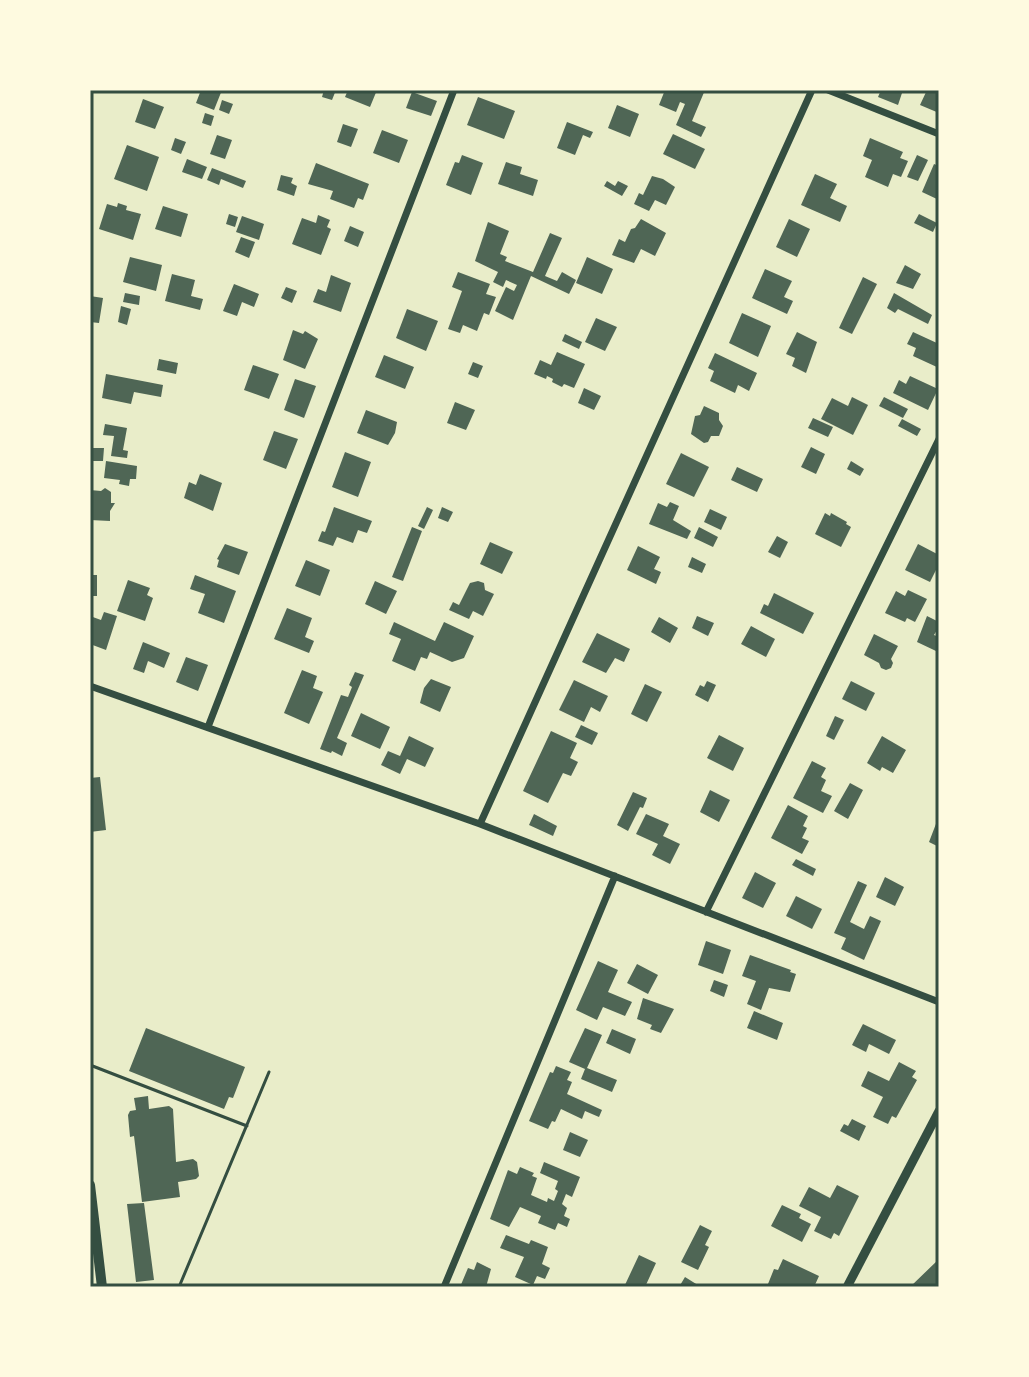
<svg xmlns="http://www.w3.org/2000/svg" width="1029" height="1377" font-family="'DM Sans',sans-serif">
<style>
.building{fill:#4f6655}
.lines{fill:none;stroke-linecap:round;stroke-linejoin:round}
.path{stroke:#344e41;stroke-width:3}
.minor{stroke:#344e41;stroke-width:7}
.tertiary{stroke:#344e41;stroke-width:9}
.secondary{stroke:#344e41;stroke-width:10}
.neatline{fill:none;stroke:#344e41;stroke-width:3}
</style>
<rect width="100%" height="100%" fill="#e9edc9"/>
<!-- building -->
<path class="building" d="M201,90H222L214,110L196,103Z
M324,90H336L332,100L322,97Z
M348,90H377L370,107L345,97Z
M665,90H705L692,121L706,127L701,137L676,125L685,104L680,102L676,112L659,105Z
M881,90H903L898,105L878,97Z
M927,90H939V113L920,105Z
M412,92L437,101L431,116L406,108Z
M478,97L515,111L504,139L467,125Z
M143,99L164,107L155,129L135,122Z
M222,100L233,104L229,114L219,110Z
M617,105L639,114L630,137L608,128Z
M205,113L214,116L211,126L202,123Z
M567,122L593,132L590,138L583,135L575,155L557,148Z
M343,124L358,129L351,147L337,142Z
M382,130L408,140L399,163L373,153Z
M673,134L705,149L695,169L663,154Z
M217,135L232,140L225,159L210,154Z
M175,138L186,142L181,154L171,150Z
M870,138L903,152L900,158L908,161L901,177L893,174L888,187L865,177L872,160L863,156Z
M127,145L159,157L147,191L114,179Z
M462,155L483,163L471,195L446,185L455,162L459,163Z
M917,155L928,160L918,181L907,177Z
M187,159L207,167L202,179L182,172Z
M506,162L522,167L520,174L538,180L533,196L498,184Z
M316,163L369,184L363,200L358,198L354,208L330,199L333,191L308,184Z
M934,164L939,166V200L922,192Z
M212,168L246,181L243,188L221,179L219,185L207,180Z
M815,174L837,184L830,198L847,206L840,222L801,205Z
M281,175L293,178L291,183L297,186L294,196L277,190Z
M652,176L663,179L675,187L666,205L655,200L649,211L634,204L639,193L643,195Z
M607,181L615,186L618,181L628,186L622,196L604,186Z
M118,203L127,206L126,210L141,214L133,240L99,229L107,204L117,207Z
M163,206L188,214L181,237L155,229Z
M229,214L238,217L235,227L226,224Z
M919,214L937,223L933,232L914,223Z
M318,215L330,220L327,227L331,229L321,255L292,244L302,218L316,223Z
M242,216L264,224L259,240L236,232Z
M641,219L666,233L655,256L641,249L634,263L612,255L619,239L625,242L631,229L635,228Z
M789,219L810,229L797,257L776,247Z
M488,222L509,231L500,254L507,257L505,261L533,272L550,233L562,238L545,276L557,281L562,272L576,280L569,294L531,276L513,320L495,311L506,287L514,291L517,285L506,280L503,287L493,282L498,272L475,261Z
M350,226L364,232L358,247L344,241Z
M241,237L255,242L249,258L235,252Z
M130,257L162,265L156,291L123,282Z
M587,257L613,269L602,294L576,283Z
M905,265L921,274L913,289L896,283Z
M765,269L792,281L784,297L793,301L787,314L752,298Z
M458,272L490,284L486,294L496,297L489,315L484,313L477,331L463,325L460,333L448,329L462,291L452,287Z
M172,274L195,280L191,296L203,299L200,310L165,301Z
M331,275L351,283L341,312L313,302L318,289L326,292Z
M863,277L877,284L852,334L839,328Z
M234,284L259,294L254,307L242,302L237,316L223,311Z
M286,287L297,291L292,303L281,298Z
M125,293L140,296L139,305L123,302Z
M894,293L932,315L928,324L898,309L895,313L887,308Z
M90,296L103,298L99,323L90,322Z
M121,306L131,309L127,325L118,322Z
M407,309L438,321L426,351L396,338Z
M742,313L771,326L758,357L729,343Z
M596,318L617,327L605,351L585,342Z
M293,330L303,334L305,331L318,339L305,369L283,360Z
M797,332L817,342L806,373L792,366L795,358L786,354Z
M913,332L939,344V368L913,356L916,348L907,344Z
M565,334L582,342L579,349L562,341Z
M557,352L585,364L574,388L564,384L562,387L552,382L553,379L547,376L546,379L534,374L540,360L551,365Z
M715,353L757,373L749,391L738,385L735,393L710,381L714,371L708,368Z
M384,355L414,367L405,389L375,377Z
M159,359L178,363L176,374L157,370Z
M473,362L483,366L478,378L468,374Z
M253,365L279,374L269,399L244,390Z
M106,374L163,385L161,397L134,392L131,404L102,398Z
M910,376L938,389L928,410L893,393L899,380L906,384Z
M295,379L316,386L304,418L284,410Z
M584,388L601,396L594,410L578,403Z
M852,397L868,405L853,435L821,419L832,398L848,406Z
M884,397L908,409L903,418L879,406Z
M455,402L475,410L466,430L447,423Z
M704,406L719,413V420L723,426L719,436H711L708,442L704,443L691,434L695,416L700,415Z
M366,410L397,422L395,433L388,445L357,433Z
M813,418L833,427L828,437L808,428Z
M902,419L921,429L917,436L898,426Z
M105,424L127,428L123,450L128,451L127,458L111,456L114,436L103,435Z
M274,431L298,439L286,469L263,460Z
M811,447L825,454L816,474L801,467Z
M90,448H104L103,461H90Z
M345,452L371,462L358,497L332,487Z
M681,453L709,467L694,497L666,484Z
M106,461L137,466L136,479H130L129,486L119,484L120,480L104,478Z
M851,461L864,469L860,476L847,469Z
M737,467L763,479L757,492L731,480Z
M200,474L222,483L213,511L184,498L189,482L196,485Z
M105,488L111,492V503H115L110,511V521L90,520V490L101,491Z
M670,502L679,506L673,520L691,531L687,539L649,524L658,503L667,507Z
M334,507L372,521L367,533L358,530L353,543L337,537L333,546L318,541L322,531L325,532Z
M427,507L433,510L424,529L418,526Z
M442,507L453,512L448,522L438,518Z
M710,509L727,517L721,530L704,522Z
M825,513L830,516L831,513L847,522L846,524L851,527L841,547L815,534Z
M412,527L422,531L403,581L392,577Z
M699,527L718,537L713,547L694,538Z
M777,536L788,542L780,558L768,552Z
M490,542L513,552L502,574L480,564Z
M225,544L248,552L239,575L217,567L219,560L217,559Z
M918,544L939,555V564L930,582L905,570Z
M638,546L660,557L654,569L661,572L656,584L627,570Z
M692,557L706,564L702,573L688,567Z
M306,560L330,570L320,596L295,586Z
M90,575H97V596H90Z
M195,575L236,591L224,623L198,613L205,594L190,589Z
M128,580L150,588L147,595L153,598L145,621L117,611Z
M375,581L397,591L386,614L365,604Z
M478,581L484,583L485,590L494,594L483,616L473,611L469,619L449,610L453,602L459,605L470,583Z
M908,590L927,599L915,622L907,618L905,622L885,613L896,591L905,596Z
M774,593L814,613L803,634L760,613L764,604L768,606Z
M287,608L312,618L305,637L314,641L309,653L274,639Z
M104,612L117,616L106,650L90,644V616L101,620Z
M697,616L714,623L708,636L692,628Z
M927,616L937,621L939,617V631L937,630L934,635L939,637L936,651L917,642Z
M659,617L678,628L670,643L651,632Z
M394,622L435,641L444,622L474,636L464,658L452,662L430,652L427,659L421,657L415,671L392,661L401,639L389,634Z
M751,626L775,639L766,657L741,644Z
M597,633L630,649L624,662L615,658L606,673L582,662Z
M874,634L898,646L891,659L893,663L891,668L886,670L881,668L879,663L864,655Z
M143,642L170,653L164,668L148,661L144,673L133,669Z
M186,657L208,665L198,691L176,682Z
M302,670L317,676L313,688L323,692L309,724L284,713Z
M355,672L364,675L337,738L347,743L342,756L332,751L331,753L320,749L341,695L348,697L352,687L349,685Z
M431,679L451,687L440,712L420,703L424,688Z
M574,680L608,696L600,712L591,707L584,722L559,710Z
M707,681L716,685L708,702L695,695L700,685L704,687Z
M851,681L875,693L866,711L842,699Z
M645,684L662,692L647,722L631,714Z
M361,713L390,727L380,749L351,736Z
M835,716L844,720L834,740L826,736Z
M581,725L598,733L592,745L575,737Z
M551,731L577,743L570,758L578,762L571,776L563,773L548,803L523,791Z
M719,735L744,748L733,771L707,758Z
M409,736L434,748L425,767L407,759L400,774L381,765L388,751L400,756Z
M882,736L906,750L893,773L882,767L880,771L867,763Z
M812,761L826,768L821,777L826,780L821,791L832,796L823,813L793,798Z
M100,777L106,830L90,832V778Z
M850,783L863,790L848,819L834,811Z
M710,790L730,800L719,822L700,812Z
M633,792L647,798L643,808L640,807L628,831L617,825Z
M788,805L808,816L803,826L807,828L802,838L809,841L802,854L771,838Z
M534,814L557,826L553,836L529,825Z
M646,814L669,824L663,836L680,844L670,864L652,855L658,844L636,834Z
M939,816V847L929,842Z
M796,859L816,869L813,876L792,865Z
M755,872L776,883L763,908L742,898Z
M885,877L904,887L895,906L876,897Z
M858,881L867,885L850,922L864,929L870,916L881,921L864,960L841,949L846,938L834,933Z
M796,896L822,909L812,929L786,916Z
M706,941L731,950L723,974L698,965Z
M750,955L791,970L790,972L796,974L790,992L769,988L761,1010L747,1004L756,981L742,976Z
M598,961L618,970L608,992L632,1002L625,1016L603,1007L597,1020L576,1010Z
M637,964L658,975L648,994L627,983Z
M714,980L728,985L724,997L710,991Z
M643,998L674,1009L661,1033L650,1029L652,1025L637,1019Z
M754,1011L783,1023L777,1040L747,1028Z
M863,1024L896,1040L889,1054L869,1044L866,1052L852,1045Z
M146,1028L245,1067L233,1098L229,1097L224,1109L129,1071Z
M585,1028L602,1035L587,1068L617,1080L612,1092L581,1079L585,1069L569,1062Z
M612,1029L636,1039L630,1054L606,1043Z
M899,1062L916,1071L912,1077L917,1080L896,1118L892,1116L888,1124L873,1117L883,1097L861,1086L868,1071L889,1081Z
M556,1066L571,1072L567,1080L572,1082L567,1094L602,1110L599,1117L585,1111L582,1119L561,1109L555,1122L552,1121L548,1129L529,1121L550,1072L553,1073Z
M148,1096L149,1109L169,1106L173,1109L176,1162L193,1159L197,1162L199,1176L196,1179L178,1182L180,1197L142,1202L134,1136L130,1137L128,1115L130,1111L136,1110L134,1098Z
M852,1119L866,1126L859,1141L840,1131L844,1124L848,1126Z
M570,1132L588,1140L580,1157L563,1150Z
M544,1162L580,1177L572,1197L566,1194L562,1204L567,1208L564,1216L570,1219L567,1227L558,1223L555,1230L538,1223L541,1216L520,1207L509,1227L490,1219L508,1170L517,1174L520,1167L534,1173L532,1176L537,1178L531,1195L547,1202L548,1198L554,1201L558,1191L555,1189L558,1181L540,1173Z
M837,1185L859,1196L839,1236L834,1233L831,1239L814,1231L821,1217L799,1206L809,1187L830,1198Z
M144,1203L154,1280L136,1282L127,1204Z
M782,1205L801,1214L799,1218L811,1224L802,1242L771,1226Z
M700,1225L712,1231L705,1245L709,1247L698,1270L681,1262Z
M506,1235L529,1244L531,1240L548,1247L542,1264L550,1268L545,1279L537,1276L533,1285L515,1277L524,1257L500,1248Z
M639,1255L656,1263L645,1287H624Z
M783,1259L819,1276L814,1287H775L768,1284L774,1269L778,1270Z
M939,1259V1287H910Z
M477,1262L491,1269L486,1287H460L468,1268L474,1270Z
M685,1277L701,1287H679Z"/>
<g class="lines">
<!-- path -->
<path class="path" d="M90,1065L247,1126
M179,1287L269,1072"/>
<!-- minor -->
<path class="minor" d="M828,90L939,134
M90,686L480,824L939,1002
M208,727L454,90
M480,824L812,90
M706,912L939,439
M444,1287L615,876"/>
<!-- tertiary -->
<path class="tertiary" d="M847,1287L939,1111"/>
<!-- secondary -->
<path class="secondary" d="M90,1185L102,1287"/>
</g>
<!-- border -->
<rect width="1029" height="1377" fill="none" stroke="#fefae0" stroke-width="184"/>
<rect x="92" y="92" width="845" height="1193" class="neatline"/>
</svg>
